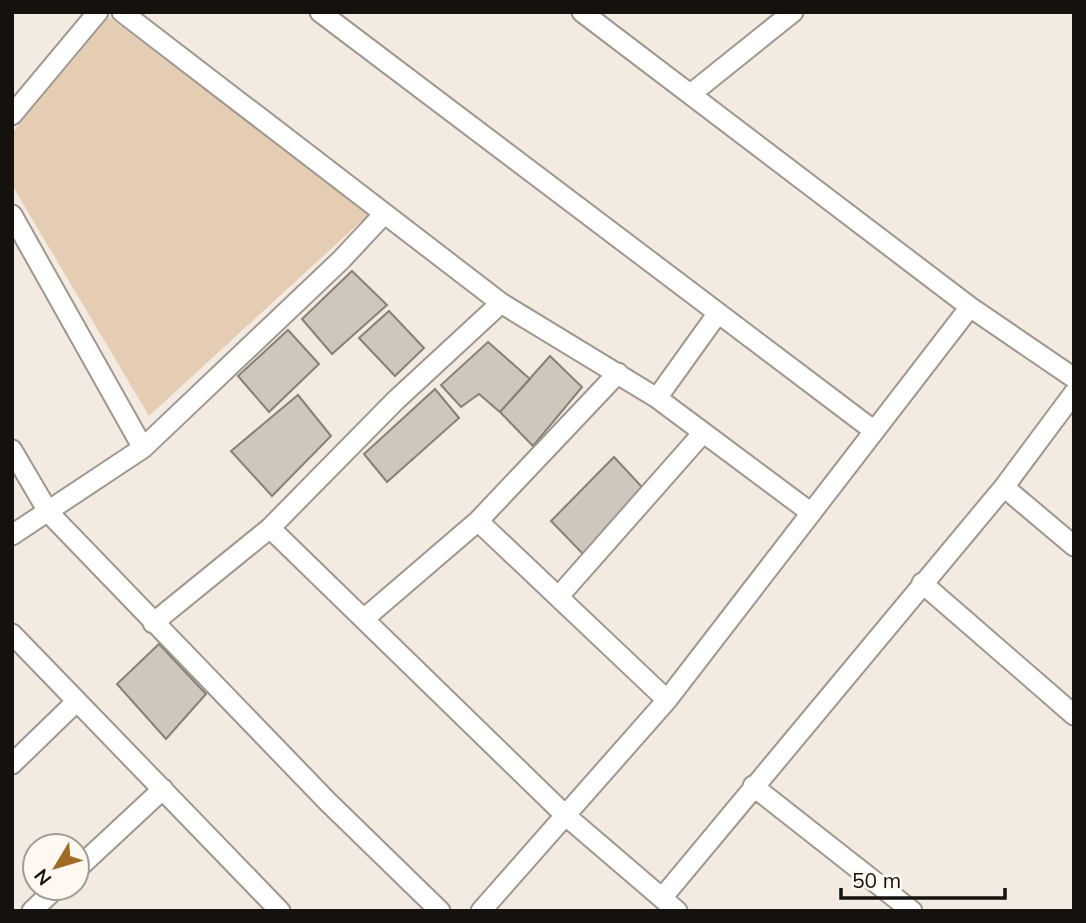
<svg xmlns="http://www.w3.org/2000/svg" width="1086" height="923" font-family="Mulish,sans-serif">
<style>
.green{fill:#e5cdb3}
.building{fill:#cfc7be;stroke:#878077;stroke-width:2}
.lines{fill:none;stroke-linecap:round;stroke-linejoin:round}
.minor-casing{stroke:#9f978e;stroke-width:23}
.minor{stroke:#fff;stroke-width:19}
</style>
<rect width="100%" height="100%" fill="#f3eae1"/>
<!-- green -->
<path class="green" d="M109,17L369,214L149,416L12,185V133Z"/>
<!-- building -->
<path class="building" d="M352,271L387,305L332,354L302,319Z
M389,311L424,348L395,376L359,338Z
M288,330L319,364L269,412L238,376Z
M488,342L530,379L500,412L479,394L461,407L441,385Z
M550,356L582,387L533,446L500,412Z
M435,389L459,418L387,482L364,454Z
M298,395L331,436L272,496L231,451Z
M614,457L642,487L584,555L551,521Z
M159,644L206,694L166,739L117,684Z"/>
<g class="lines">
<defs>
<path id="minor" d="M122,12L501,303L657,398L810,512
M320,12L873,430
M582,12L970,307L1074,378
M692,93L793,12
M12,115L98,12
M12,215L143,448
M657,398L718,313
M12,450L49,513L327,801L440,911
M1004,487L1074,546
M478,521L667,700
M270,528L565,815L677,911
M12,535L143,448L341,260L384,214
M922,583L1074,715
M559,596L702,434
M365,618L478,521L618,373
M153,623L270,528L395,401L501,303
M12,634L280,911
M12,764L77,701
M753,786L912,911
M77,869L163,789
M662,898L1004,487L1074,393
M32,911L56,888
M481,911L667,700L970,307"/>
</defs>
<!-- minor casing -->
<use href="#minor" class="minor-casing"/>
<!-- minor -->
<use href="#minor" class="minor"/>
</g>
<!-- border -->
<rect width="1086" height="923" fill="none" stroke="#15120e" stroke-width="28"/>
<!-- north arrow -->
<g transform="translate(56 867) rotate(232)"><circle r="33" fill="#fff8f0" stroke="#a19c96" stroke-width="2"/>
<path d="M0-5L12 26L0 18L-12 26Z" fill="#a06b24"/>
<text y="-10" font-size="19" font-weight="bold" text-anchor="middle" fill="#15120e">N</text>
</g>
<!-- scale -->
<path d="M841 888v10h164v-10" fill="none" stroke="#15120e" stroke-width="3.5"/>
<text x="852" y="888" font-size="21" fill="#15120e" stroke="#fff8f0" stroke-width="5" paint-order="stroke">50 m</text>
</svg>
